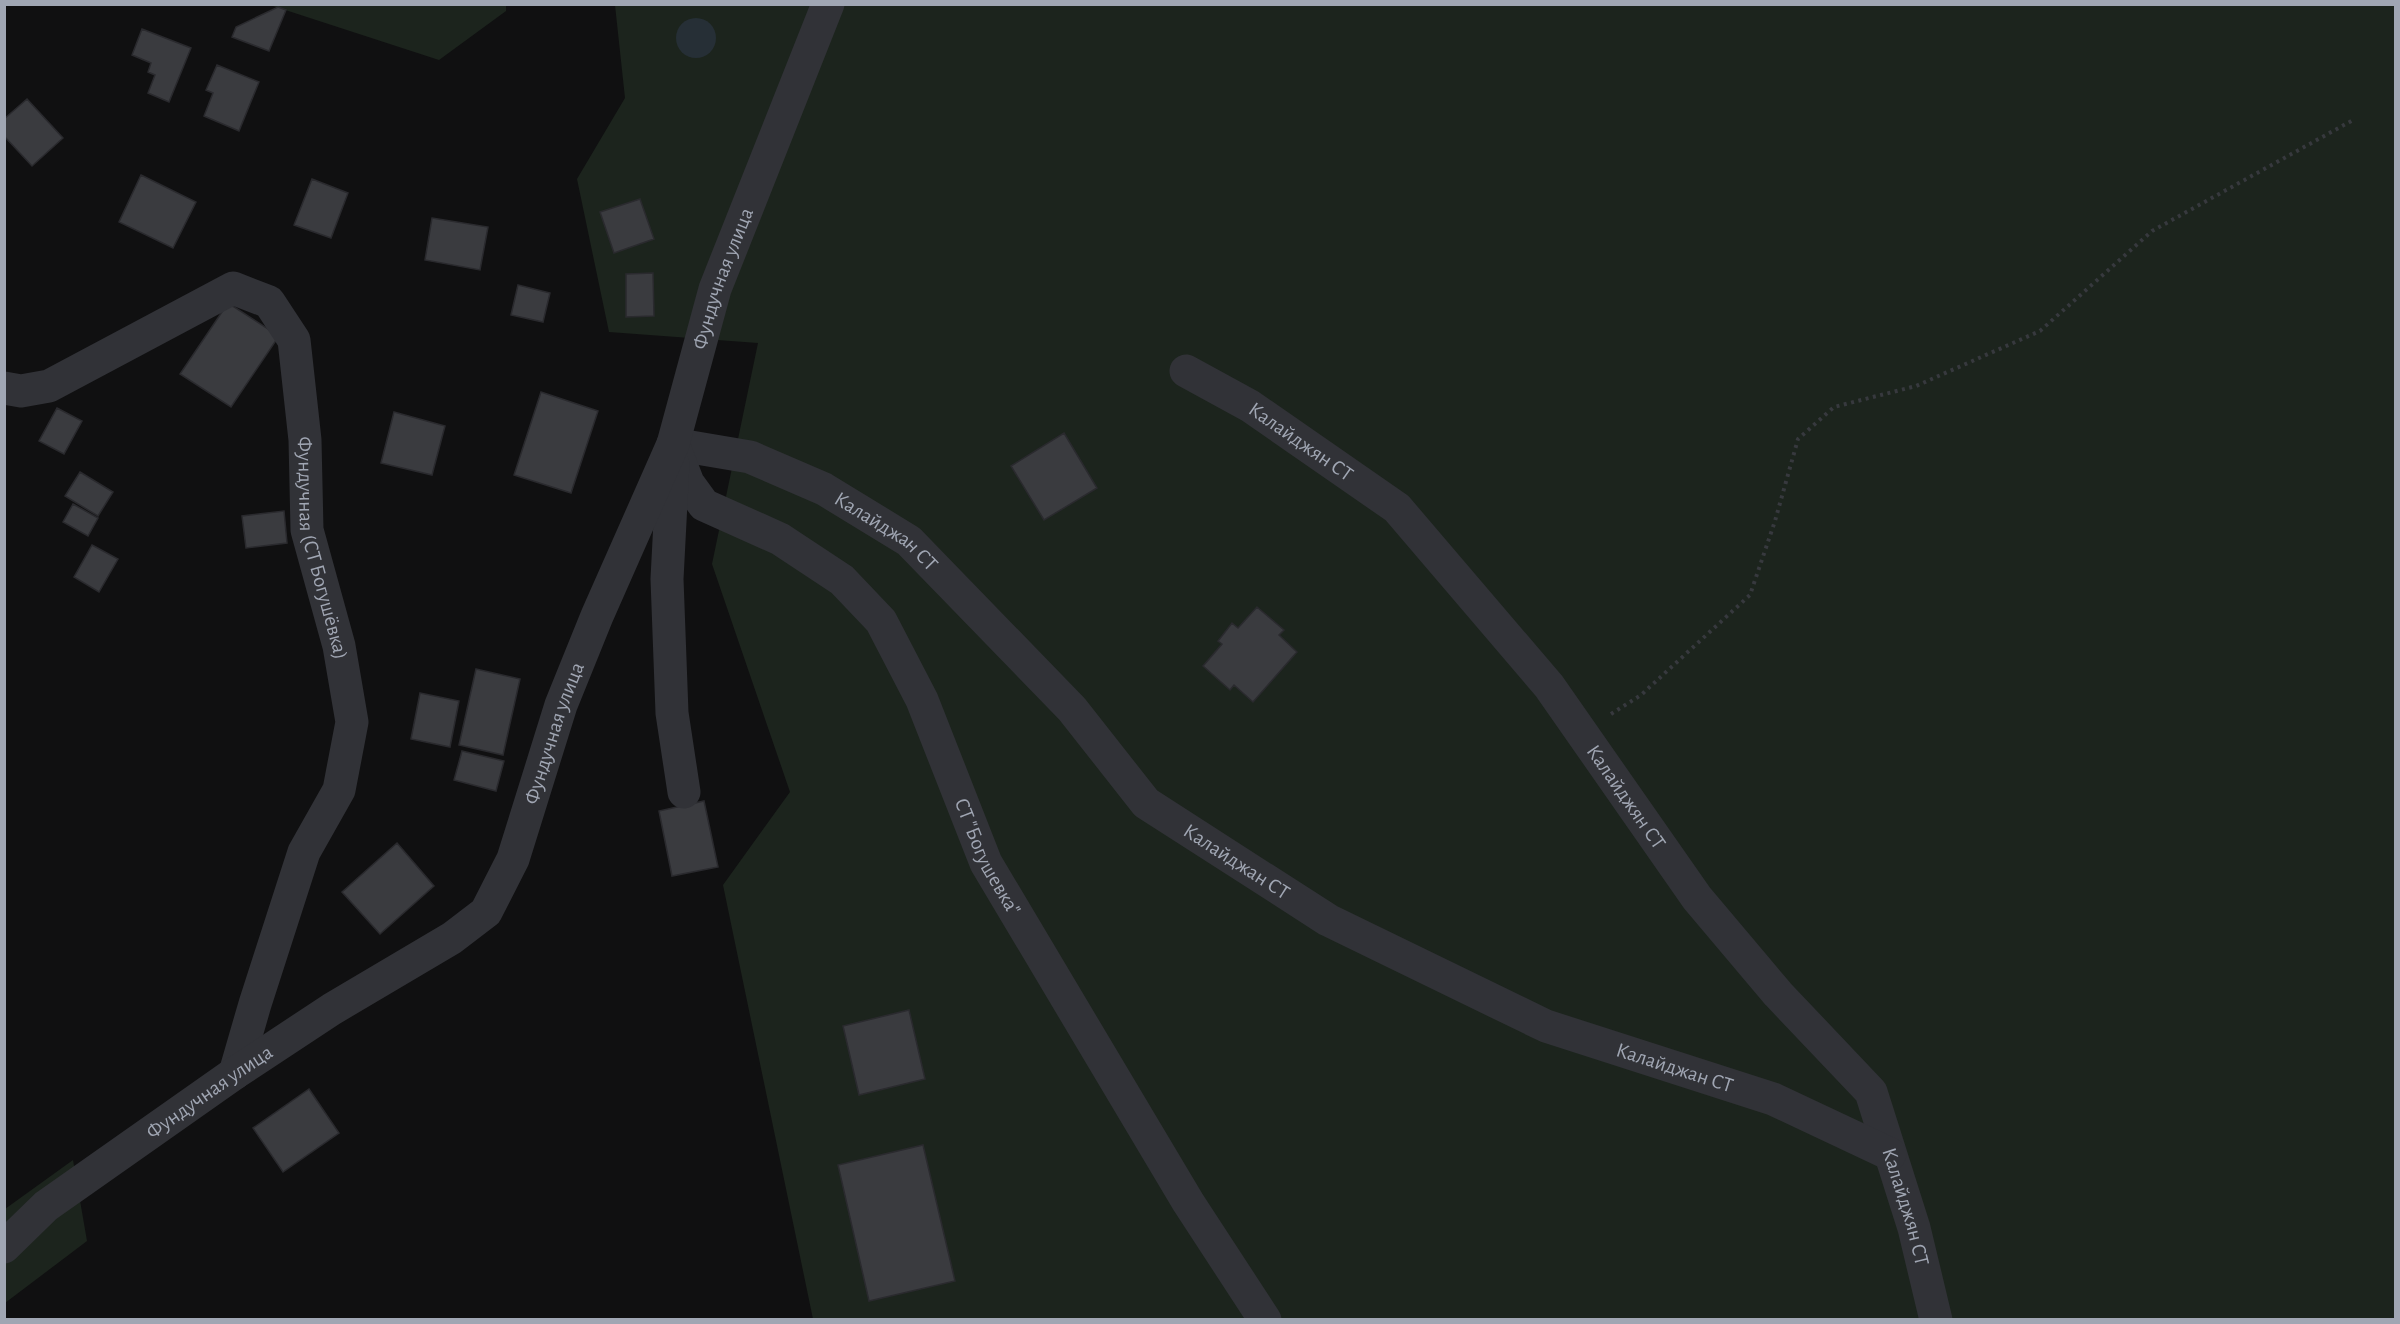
<svg xmlns="http://www.w3.org/2000/svg" width="2400" height="1324" font-family="'Alegreya Sans',sans-serif">
<style>
.green{fill:#1c241d}
.water{fill:#262f36}
.building{fill:#3a3b3f;stroke:#2a2a2e;stroke-width:1.5}
.lines{fill:none;stroke-linecap:round;stroke-linejoin:round}
.path{stroke:#37393e;stroke-width:4;stroke-dasharray:3 4.5;stroke-linecap:butt}
.minor{stroke:#313237;stroke-width:33}
.labels{text-anchor:middle;stroke-width:4.5;stroke-linejoin:round;paint-order:stroke}
.street-label{font-size:21px;fill:#a0a6b3;stroke:#0b0b0c}
</style>
<rect width="100%" height="100%" fill="#101011"/>
<!-- green -->
<path class="green" d="M506,4V11L439,60L270,5Z
M615,5H2395V1319H813L723,885L790,792L712,564L758,343L609,332L577,179L625,98Z
M73,1160L87,1241L5,1303V1209Z"/>
<!-- water -->
<path class="water" d="M676 38a20 20 0 1 1 40 0a20 20 0 1 1-40 0Z"/>
<!-- building -->
<path class="building" d="M278,7L286,10L269,51L232,37L236,27Z
M142,29L191,48L169,102L148,93L155,75L148,72L151,63L132,55Z
M217,65L259,82L239,131L204,116L213,93L206,90Z
M27,99L63,138L32,166L4,136V119Z
M141,175L196,202L173,248L119,222Z
M312,179L348,193L331,238L294,225Z
M640,199L654,239L614,253L600,212Z
M432,218L488,227L480,270L425,260Z
M653,273L654,316L626,317V274Z
M518,285L550,293L543,322L511,315Z
M228,303L279,336L231,407L180,374Z
M541,392L598,411L571,493L514,475Z
M57,408L82,421L64,454L39,441Z
M394,412L445,426L432,475L381,463Z
M1064,433L1097,488L1044,520L1011,466Z
M80,472L113,492L98,516L65,496Z
M73,504L98,518L88,536L63,522Z
M284,511L287,543L246,548L242,516Z
M92,545L118,559L99,592L74,577Z
M1257,607L1284,630L1279,635L1297,652L1253,702L1234,685L1230,690L1203,666L1222,644L1218,641L1232,623L1238,628Z
M476,669L520,679L503,755L459,745Z
M420,693L459,701L450,747L411,739Z
M462,751L504,761L496,791L454,780Z
M704,801L718,867L672,876L659,811Z
M397,843L434,886L380,934L342,892Z
M909,1010L925,1079L859,1095L843,1026Z
M309,1089L339,1133L283,1172L253,1128Z
M923,1145L955,1281L869,1301L838,1165Z"/>
<g class="lines">
<!-- path -->
<path class="path" d="M1611,714L1641,695L1750,595L1775,521L1798,439L1834,407L1916,386L2040,331L2152,231L2353,120"/>
<!-- minor -->
<g class="minor">
<path id="s1" d="M1186,371L1250,406L1397,508L1549,686L1697,898L1778,994L1871,1092L1914,1228L1936,1320"/>
<path id="s2" d="M4,388L21,391L49,386L233,288L269,302L294,340L305,440L307,530L339,646L352,722L339,790L304,852L255,1004L235,1073"/>
<path id="s3" d="M673,444L750,457L824,489L909,541L1072,709L1146,803L1328,920L1546,1026L1773,1099L1890,1154"/>
<path id="s4" d="M673,444L688,483L704,505L780,539L842,580L881,621L922,700L986,863L1188,1202L1265,1320"/>
<path d="M673,464L667,579L672,713L684,792"/>
<path id="s5" d="M4,1247L46,1206L235,1073L332,1009L452,938L486,912L513,859L561,705L597,616L673,444L715,289L828,4"/>
</g>
</g>
<g class="labels">
<!-- street labels -->
<g class="street-label">
<text dy="7" stroke="none"><textPath href="#s5" startOffset="1266">Фундучная улица</textPath></text>
<text dy="7" stroke="none"><textPath href="#s1" startOffset="135">Калайджян СТ</textPath></text>
<text dy="7" stroke="none"><textPath href="#s3" startOffset="234">Калайджан СТ</textPath></text>
<text dy="7" stroke="none"><textPath href="#s2" startOffset="549">Фундучная (СТ Богушёвка)</textPath></text>
<text dy="7" stroke="none"><textPath href="#s5" startOffset="780">Фундучная улица</textPath></text>
<text dy="7" stroke="none"><textPath href="#s1" startOffset="621">Калайджян СТ</textPath></text>
<text dy="7" stroke="none"><textPath href="#s4" startOffset="542">СТ "Богушевка"</textPath></text>
<text dy="7" stroke="none"><textPath href="#s3" startOffset="720">Калайджан СТ</textPath></text>
<text dy="7" stroke="none"><textPath href="#s3" startOffset="1206">Калайджан СТ</textPath></text>
<text dy="7" stroke="none"><textPath href="#s5" startOffset="258">Фундучная улица</textPath></text>
<text dy="7" stroke="none"><textPath href="#s1" startOffset="1125">Калайджян СТ</textPath></text>
</g>
</g>
<!-- border -->
<rect width="2400" height="1324" fill="none" stroke="#a0a6b3" stroke-width="12"/>
</svg>
